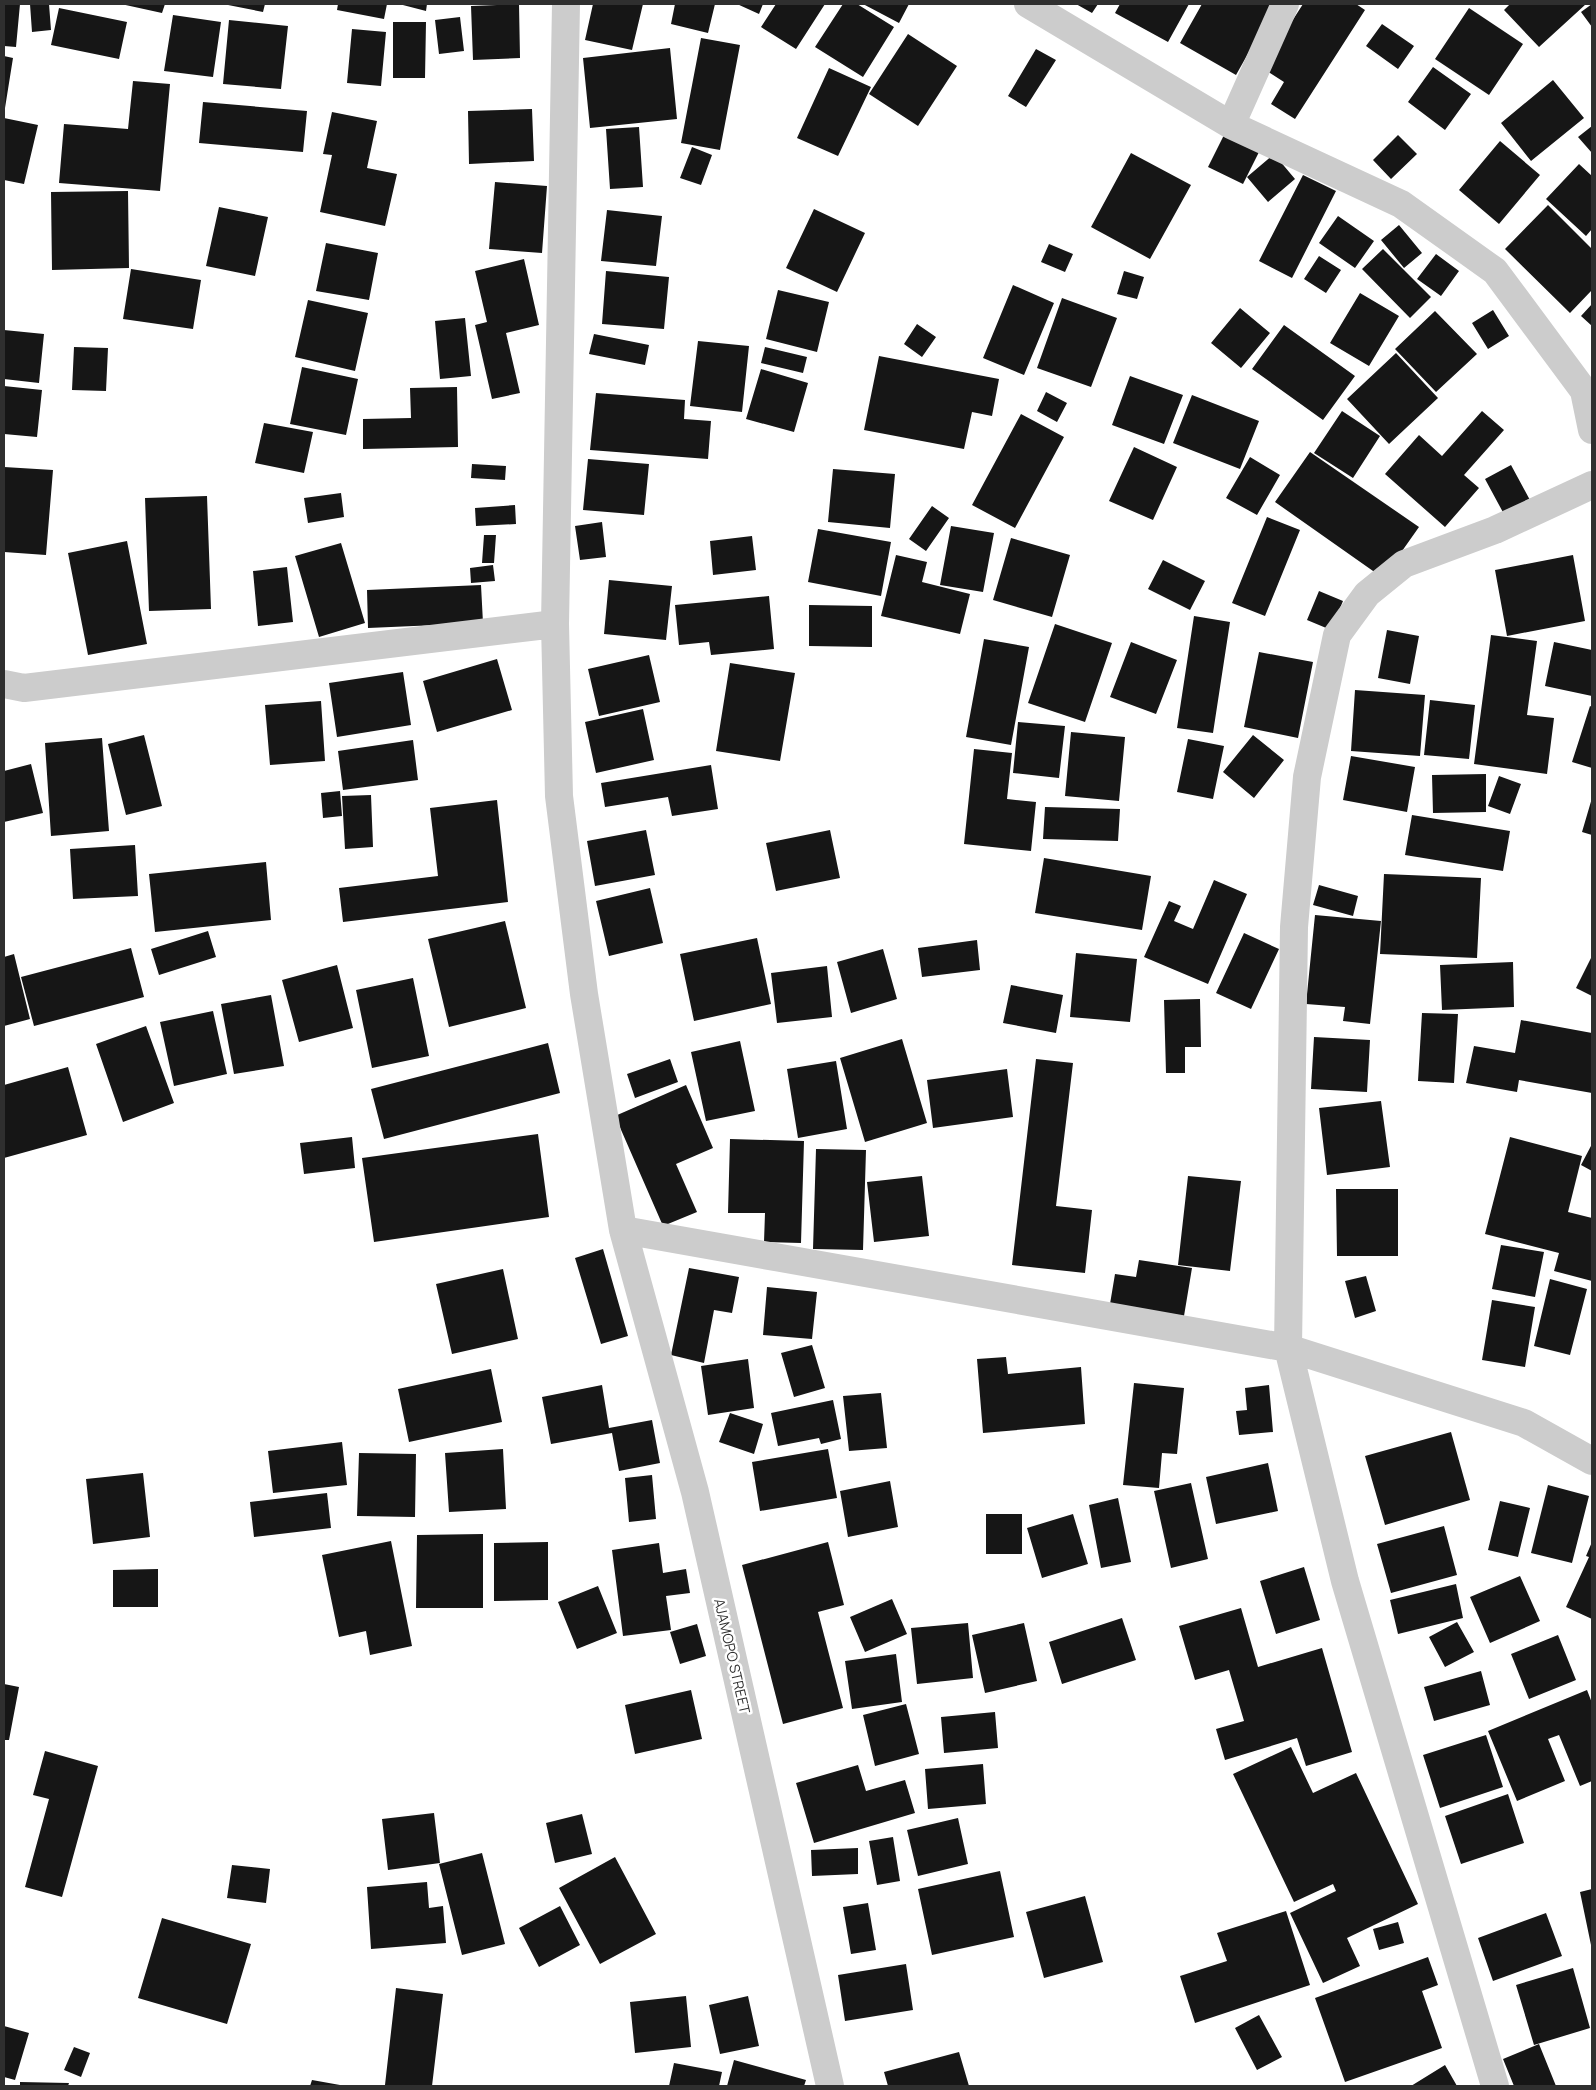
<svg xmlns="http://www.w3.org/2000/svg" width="1596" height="2090" font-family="Manrope,sans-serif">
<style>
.building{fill:#161616}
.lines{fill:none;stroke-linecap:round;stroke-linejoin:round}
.minor{stroke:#ccc;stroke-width:28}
.labels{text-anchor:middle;stroke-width:5;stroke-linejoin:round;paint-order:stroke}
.street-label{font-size:14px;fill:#2f2f2f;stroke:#fff}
</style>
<rect width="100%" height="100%" fill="#fff"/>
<!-- building -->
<path class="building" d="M4,4H20L16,47L4,46Z
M30,4H49L51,30L32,32Z
M121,4H165L162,13Z
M223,4H265L263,12Z
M338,4H387L384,19L337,10Z
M399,4H427L426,11Z
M519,4L520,58L473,60L471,6Z
M593,4H643L632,50L585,40Z
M675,4H715L708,33L671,24Z
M737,4H763L759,14Z
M776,4H825L796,49L761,27Z
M843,4H857L894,27L863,77L815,47Z
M863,4H909L899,23Z
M1076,4H1098L1092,13Z
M1120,4H1189L1168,42L1115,13Z
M1202,4H1276L1236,75L1180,43Z
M1303,4H1356L1365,10L1295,119L1271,104L1284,82L1262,68Z
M1510,4H1586L1539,47L1504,10Z
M1592,4V27L1581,12Z
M59,8L127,22L119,59L51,45Z
M1469,8L1523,44L1489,95L1435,59Z
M173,15L221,22L213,77L164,71Z
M460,17L464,51L439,54L435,20Z
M229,20L288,26L281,89L223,84Z
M393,22H426L425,78H393Z
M1382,24L1414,46L1398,69L1366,46Z
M352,29L386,32L381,86L347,83Z
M908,34L957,66L918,126L869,94Z
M701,38L740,45L720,150L681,143Z
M670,48L677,119L590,128L583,58Z
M1036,49L1056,60L1026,107L1008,96Z
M4,56L13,58L5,108H4Z
M1433,67L1471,94L1445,130L1408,102Z
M829,68L871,87L838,156L797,138Z
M1553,80L1584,118L1531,161L1501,123Z
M133,81L170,84L160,191L59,183L64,124L128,129Z
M203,102L307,111L303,152L199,143Z
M532,109L534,161L469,164L468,111Z
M332,112L377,121L367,168L397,174L385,226L320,212L332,155L323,154Z
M4,118L38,125L24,184L4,180Z
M1592,126V153L1578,137Z
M639,127L643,187L610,189L606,129Z
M1224,135L1259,152L1243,184L1208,167Z
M1398,135L1417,154L1391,179L1373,160Z
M1500,141L1540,175L1499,224L1459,190Z
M692,147L712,155L701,185L680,178Z
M1131,153L1191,185L1150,259L1091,227Z
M1274,154L1295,179L1268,202L1247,177Z
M1579,164L1592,176V229L1586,236L1546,199Z
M1303,175L1336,191L1292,278L1259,261Z
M495,182L547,186L542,253L489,249Z
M128,191L129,268L52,270L51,192Z
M1548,205L1592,249V290L1570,313L1505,249Z
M219,207L268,217L255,276L206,266Z
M814,209L865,233L837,292L786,268Z
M607,210L662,216L656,266L601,261Z
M1338,216L1374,241L1355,268L1319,243Z
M1399,225L1422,253L1404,268L1381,240Z
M326,243L378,253L369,300L316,291Z
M1049,244L1073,254L1065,272L1041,262Z
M1383,249L1431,297L1410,318L1362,269Z
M1436,254L1459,271L1441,296L1417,279Z
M1319,256L1341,270L1326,293L1304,279Z
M524,259L539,325L506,333L520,393L492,399L475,325L487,322L475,271Z
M131,269L201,280L193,329L123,319Z
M606,271L669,277L664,329L602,324Z
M1124,271L1144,277L1137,299L1117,294Z
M1013,285L1054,303L1024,375L983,358Z
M778,290L829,302L817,352L766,339Z
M1360,293L1399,316L1369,366L1330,343Z
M1062,298L1117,318L1091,387L1037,368Z
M308,300L368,313L355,371L295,357Z
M1592,304V326L1581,316Z
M1240,308L1270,333L1241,368L1211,343Z
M1493,310L1509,336L1488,349L1472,323Z
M1435,311L1477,354L1436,392L1395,349Z
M465,318L471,376L440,379L435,321Z
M917,324L936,337L922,357L904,344Z
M1284,325L1355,376L1323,420L1252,369Z
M4,330L44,334L39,383L4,379Z
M594,334L649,345L645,365L589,354Z
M698,341L749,346L742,412L690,406Z
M74,347L108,348L106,391L72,390Z
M765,347L807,357L803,373L761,363Z
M1396,353L1438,398L1389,444L1347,399Z
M879,356L999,379L992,416L972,412L964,449L864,430Z
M302,367L358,379L346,435L290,424Z
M761,369L808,383L794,432L746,419Z
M1130,376L1183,395L1164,444L1112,425Z
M4,386L42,390L37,437L4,434Z
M457,387L458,447L363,449V419L411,418L410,388Z
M1046,392L1067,403L1057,422L1037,411Z
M596,393L685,400L684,419L711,421L708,459L590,450Z
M1192,395L1259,421L1240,469L1173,443Z
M1342,411L1380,436L1353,478L1314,453Z
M1482,411L1504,430L1464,475L1479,488L1445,527L1385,474L1419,435L1442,456Z
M1021,414L1064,437L1015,528L972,505Z
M264,423L313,432L304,473L255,463Z
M1134,447L1177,467L1153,520L1109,501Z
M1310,452L1419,527L1383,578L1275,502Z
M1250,457L1280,475L1257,515L1226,498Z
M588,459L649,464L644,515L583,510Z
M472,464L506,466L505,480L471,478Z
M1511,465L1531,502L1505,516L1485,479Z
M4,467L53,470L46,555L4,552Z
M833,469L895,474L890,528L828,522Z
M341,493L344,517L308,523L304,498Z
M207,496L211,609L149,611L145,498Z
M515,505L516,524L476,526L475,508Z
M932,506L949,518L926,551L909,539Z
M1267,517L1300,530L1265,616L1232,603Z
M602,522L606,557L580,560L575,526Z
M951,526L994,533L983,592L940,585Z
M818,529L891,542L881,596L808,582Z
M484,535H496L494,563H482Z
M752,536L756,570L713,575L710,541Z
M1011,538L1070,555L1052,617L993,600Z
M127,541L147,644L88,655L68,553Z
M341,543L365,623L319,637L295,556Z
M896,555L927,562L922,582L970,594L960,634L881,616Z
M1573,555L1585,621L1507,636L1495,570Z
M1163,560L1205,581L1190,610L1148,589Z
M493,565L495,581L471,583L470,568Z
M287,567L293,622L258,626L253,571Z
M609,580L672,586L666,640L604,634Z
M481,585L483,623L368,628L367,590Z
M1319,591L1343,601L1331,630L1307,620Z
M769,596L774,649L711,655L709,642L679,645L675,605Z
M809,605L872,606V647L809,646Z
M1194,616L1230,622L1213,733L1177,728Z
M1055,624L1112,643L1085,722L1028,703Z
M1387,630L1419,636L1410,684L1378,678Z
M1491,635L1537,641L1527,715L1554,718L1547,774L1474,764Z
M984,639L1029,647L1011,745L966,737Z
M1131,642L1177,660L1156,714L1110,697Z
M1554,642L1592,650V696L1545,686Z
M1259,652L1313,662L1298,738L1244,727Z
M649,655L660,702L599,716L588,669Z
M497,659L512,710L437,732L423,681Z
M730,663L795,673L780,761L716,751Z
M403,672L411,725L337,737L329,683Z
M1355,690L1425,695L1420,756L1351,751Z
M1430,700L1475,705L1469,759L1424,755Z
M321,701L325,761L270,765L265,705Z
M1590,706L1592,707V768L1572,762Z
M643,709L654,760L596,773L585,722Z
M1018,722L1065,726L1059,778L1013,773Z
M1071,732L1125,737L1119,801L1065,796Z
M144,735L162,806L126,815L108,744Z
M1253,735L1284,760L1254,798L1223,772Z
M102,738L109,831L51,836L45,743Z
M1188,739L1224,746L1213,799L1177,792Z
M413,740L418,780L343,790L338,751Z
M974,749L1012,753L1007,799L1036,802L1031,851L964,844Z
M1351,756L1415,767L1407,812L1343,800Z
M31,764L43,813L4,822V771Z
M711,765L718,809L672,816L668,797L605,807L601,783Z
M1486,774V812L1433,813L1432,775Z
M1499,776L1521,784L1510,814L1488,806Z
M340,791L342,816L323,818L321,793Z
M371,795L373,847L345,849L342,796Z
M1592,798V835L1582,832Z
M497,800L508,902L343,922L339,888L438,876L430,808Z
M1045,807L1120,809L1118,841L1043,839Z
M1412,815L1510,831L1503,871L1405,855Z
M646,830L655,875L595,886L587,841Z
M830,830L840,878L776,891L766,843Z
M135,845L138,896L73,899L70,849Z
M1044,858L1151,876L1142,930L1035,913Z
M266,862L271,920L155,932L149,874Z
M1384,874L1481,878L1477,958L1380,954Z
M1214,880L1247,894L1208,984L1144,957L1169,901L1181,906L1174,921L1193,929Z
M1319,885L1358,896L1353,916L1313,905Z
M650,888L663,943L609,956L596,901Z
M1315,915L1381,921L1370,1024L1343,1021L1345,1007L1306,1004Z
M505,921L526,1008L449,1027L428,939Z
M208,931L216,957L159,975L151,949Z
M1244,933L1279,949L1251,1009L1216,993Z
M757,938L771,1004L694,1021L680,954Z
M977,940L980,970L922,977L918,948Z
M131,948L144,997L34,1026L21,977Z
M883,949L897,999L851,1013L837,962Z
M1076,953L1137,959L1130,1022L1070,1017Z
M14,954L30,1019L4,1026V957Z
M1592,956V996L1576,988Z
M1513,962L1514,1007L1442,1010L1440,965Z
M337,965L353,1028L299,1042L282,980Z
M827,966L832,1017L777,1023L771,973Z
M413,978L429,1056L372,1068L356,990Z
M1011,985L1063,995L1056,1033L1003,1023Z
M271,995L284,1066L234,1074L221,1004Z
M1200,999L1201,1047H1185V1073H1166L1164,1000Z
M213,1011L227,1074L174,1086L160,1022Z
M1422,1013L1458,1014L1454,1083L1418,1081Z
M1521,1020L1592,1033V1093L1519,1080L1517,1092L1466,1083L1474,1046L1515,1053Z
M146,1026L174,1103L123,1122L96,1044Z
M1314,1037L1370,1040L1367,1092L1311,1089Z
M902,1039L927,1123L865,1142L840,1058Z
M740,1041L755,1111L706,1121L691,1052Z
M548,1043L560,1093L384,1139L371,1089Z
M670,1059L678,1082L635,1098L627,1074Z
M1036,1059L1073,1063L1056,1206L1092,1210L1085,1273L1012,1265Z
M836,1061L847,1129L798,1138L787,1069Z
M68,1067L87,1135L4,1158V1085Z
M1007,1069L1013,1117L933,1128L927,1080Z
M686,1085L713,1148L676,1164L697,1212L663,1226L615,1116Z
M1381,1101L1390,1167L1327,1175L1319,1108Z
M538,1134L549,1217L374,1242L362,1158Z
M352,1137L355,1168L304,1174L300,1143Z
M1510,1137L1582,1156L1568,1212L1592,1218V1281L1554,1271L1559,1253L1485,1234Z
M730,1139L804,1141L801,1243L764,1242L765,1213H728Z
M1592,1144V1171L1581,1165Z
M816,1149L866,1150L863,1250L813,1249Z
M922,1176L929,1236L874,1242L867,1182Z
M1188,1176L1241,1181L1230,1271L1178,1265Z
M1336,1189H1398V1256H1337Z
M1501,1245L1544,1252L1535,1297L1492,1289Z
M603,1249L628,1336L601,1344L575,1258Z
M1139,1260L1192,1268L1184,1316L1110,1304L1115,1274L1136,1277Z
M689,1268L739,1277L732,1313L714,1310L704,1363L671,1355Z
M503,1269L518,1339L452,1354L436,1284Z
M1366,1276L1376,1311L1355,1318L1345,1281Z
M1550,1279L1587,1289L1570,1355L1534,1346Z
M767,1287L817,1292L812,1339L763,1335Z
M1492,1300L1535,1307L1525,1367L1482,1360Z
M812,1345L825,1388L794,1397L781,1353Z
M1006,1357L1008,1374L1081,1367L1085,1424L983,1433L977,1359Z
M748,1359L754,1408L708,1415L701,1366Z
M491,1369L502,1422L409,1442L398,1389Z
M1134,1383L1184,1388L1177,1454L1162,1453L1159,1488L1123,1485Z
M602,1385L609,1428L652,1420L660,1463L619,1471L612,1433L551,1444L542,1397Z
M1269,1385L1273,1432L1239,1435L1236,1411L1247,1410L1245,1388Z
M881,1393L887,1448L849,1451L843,1396Z
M833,1400L841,1439L821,1444L819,1438L778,1446L771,1413Z
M730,1413L763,1424L754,1454L719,1442Z
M1451,1432L1470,1500L1385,1525L1365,1456Z
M342,1442L347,1485L273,1493L268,1451Z
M503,1449L506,1509L449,1512L445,1453Z
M828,1449L837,1498L760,1511L752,1462Z
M359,1453L416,1454L415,1517L357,1516Z
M1268,1463L1278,1511L1216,1524L1206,1477Z
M143,1473L150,1537L93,1544L86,1479Z
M652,1475L656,1519L629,1522L625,1478Z
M890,1481L898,1527L848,1537L840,1491Z
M1191,1483L1208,1559L1171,1568L1154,1491Z
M1548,1485L1589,1496L1572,1563L1531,1553Z
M327,1493L331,1528L254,1537L250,1502Z
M1118,1498L1131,1562L1101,1568L1089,1505Z
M1500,1501L1530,1508L1518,1557L1488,1550Z
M986,1514H1022V1554H986Z
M1073,1514L1088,1564L1042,1578L1027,1528Z
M1444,1526L1457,1575L1391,1593L1377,1544Z
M483,1534V1608H416L417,1535Z
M391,1541L412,1646L370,1655L366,1631L339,1637L322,1555Z
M548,1542V1600L494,1601V1543Z
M828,1542L844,1605L818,1612L843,1708L783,1724L742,1565Z
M1592,1542V1619L1566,1607L1589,1557L1586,1556Z
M659,1543L663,1573L686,1569L690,1593L666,1596L671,1630L623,1636L612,1550Z
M1304,1567L1320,1620L1276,1634L1260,1581Z
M158,1569V1607H113V1570Z
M1520,1576L1540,1621L1490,1643L1470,1597Z
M1456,1584L1463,1618L1398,1634L1390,1600Z
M598,1586L617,1633L577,1649L558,1602Z
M892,1599L907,1634L865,1652L850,1617Z
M1241,1608L1258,1667L1322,1648L1352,1752L1306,1766L1297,1738L1225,1760L1216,1729L1244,1721L1229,1670L1195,1680L1179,1626Z
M1122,1618L1136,1660L1062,1684L1049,1642Z
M1457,1622L1474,1652L1445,1667L1429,1637Z
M968,1623L973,1678L917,1684L911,1628Z
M1024,1623L1037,1681L985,1693L972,1635Z
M697,1624L706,1656L680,1664L670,1632Z
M1558,1635L1576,1680L1529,1699L1511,1654Z
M896,1654L902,1702L852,1709L845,1661Z
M1481,1671L1490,1705L1434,1721L1424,1687Z
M4,1684L19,1687L9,1740H4Z
M691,1690L702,1739L635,1754L625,1705Z
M1587,1690L1592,1703V1781L1580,1786L1559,1735L1548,1739L1565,1781L1517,1801L1488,1731Z
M906,1704L919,1754L875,1766L863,1715Z
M995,1712L998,1748L944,1753L941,1717Z
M1486,1735L1503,1787L1440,1808L1423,1755Z
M1291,1747L1313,1793L1356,1773L1418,1904L1347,1938L1360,1966L1323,1983L1290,1913L1336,1891L1333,1884L1294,1902L1233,1774Z
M45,1751L98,1766L62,1897L25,1887L49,1799L33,1795Z
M983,1764L986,1804L928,1809L925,1769Z
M858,1765L866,1791L905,1780L915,1813L814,1843L796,1783Z
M1508,1794L1524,1843L1461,1864L1445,1816Z
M434,1813L440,1863L388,1870L382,1819Z
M582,1814L592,1854L555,1863L546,1823Z
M958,1818L968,1864L918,1876L907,1830Z
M893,1837L900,1881L877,1885L869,1841Z
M858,1848V1874L812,1876L811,1850Z
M482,1853L505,1944L462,1955L439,1864Z
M615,1857L656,1934L600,1964L559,1888Z
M232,1865L270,1869L266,1903L227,1898Z
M1000,1871L1014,1937L932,1955L918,1889Z
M427,1882L429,1908L443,1906L446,1943L371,1949L367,1887Z
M1592,1889V1945H1591L1580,1892Z
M1085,1896L1103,1962L1044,1978L1026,1912Z
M868,1903L876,1950L851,1954L843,1907Z
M560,1906L580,1945L539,1967L519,1928Z
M1286,1911L1310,1985L1195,2023L1180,1976L1227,1961L1217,1933Z
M1546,1913L1562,1956L1493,1981L1478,1938Z
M162,1918L251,1944L227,2024L138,1998Z
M1398,1922L1404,1943L1379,1950L1373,1929Z
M1428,1957L1438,1985L1422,1991L1442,2048L1345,2082L1315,1998Z
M906,1964L913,2010L845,2021L838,1975Z
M1573,1968L1590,2028L1534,2045L1516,1985Z
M396,1988L443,1994L432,2086L385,2085Z
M686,1996L691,2047L635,2053L630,2002Z
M748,1996L759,2046L720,2054L709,2005Z
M1259,2015L1282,2057L1257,2070L1235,2028Z
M4,2026L29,2033L15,2080L4,2077Z
M1539,2044L1556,2086H1514L1503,2059Z
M74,2047L90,2053L81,2077L64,2070Z
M959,2052L969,2086H888L884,2072Z
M734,2060L806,2080L804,2086H727Z
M674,2063L722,2072L719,2086H669Z
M1445,2065L1457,2086H1411Z
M312,2080L340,2085V2086H310Z
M20,2082L69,2083L68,2086H20Z"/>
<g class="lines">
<!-- minor -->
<path class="minor" d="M566,4L555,624L559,796L584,994L623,1230L695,1492L830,2086
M1028,4L1231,125L1401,204L1495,271L1584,391L1592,430
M1231,125L1285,4
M4,684L24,688L555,624
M623,1230L1288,1348L1524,1423L1592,1461
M1495,2086L1345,1581L1288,1348L1294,927L1307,777L1337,635L1367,594L1404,564L1495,530L1592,485"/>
</g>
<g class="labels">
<!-- street labels -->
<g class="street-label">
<text transform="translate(732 1656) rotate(77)" y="5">AJAMOPO STREET</text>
</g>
</g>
<!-- border -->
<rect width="1596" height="2090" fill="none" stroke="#2f2f2f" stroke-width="10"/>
</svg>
